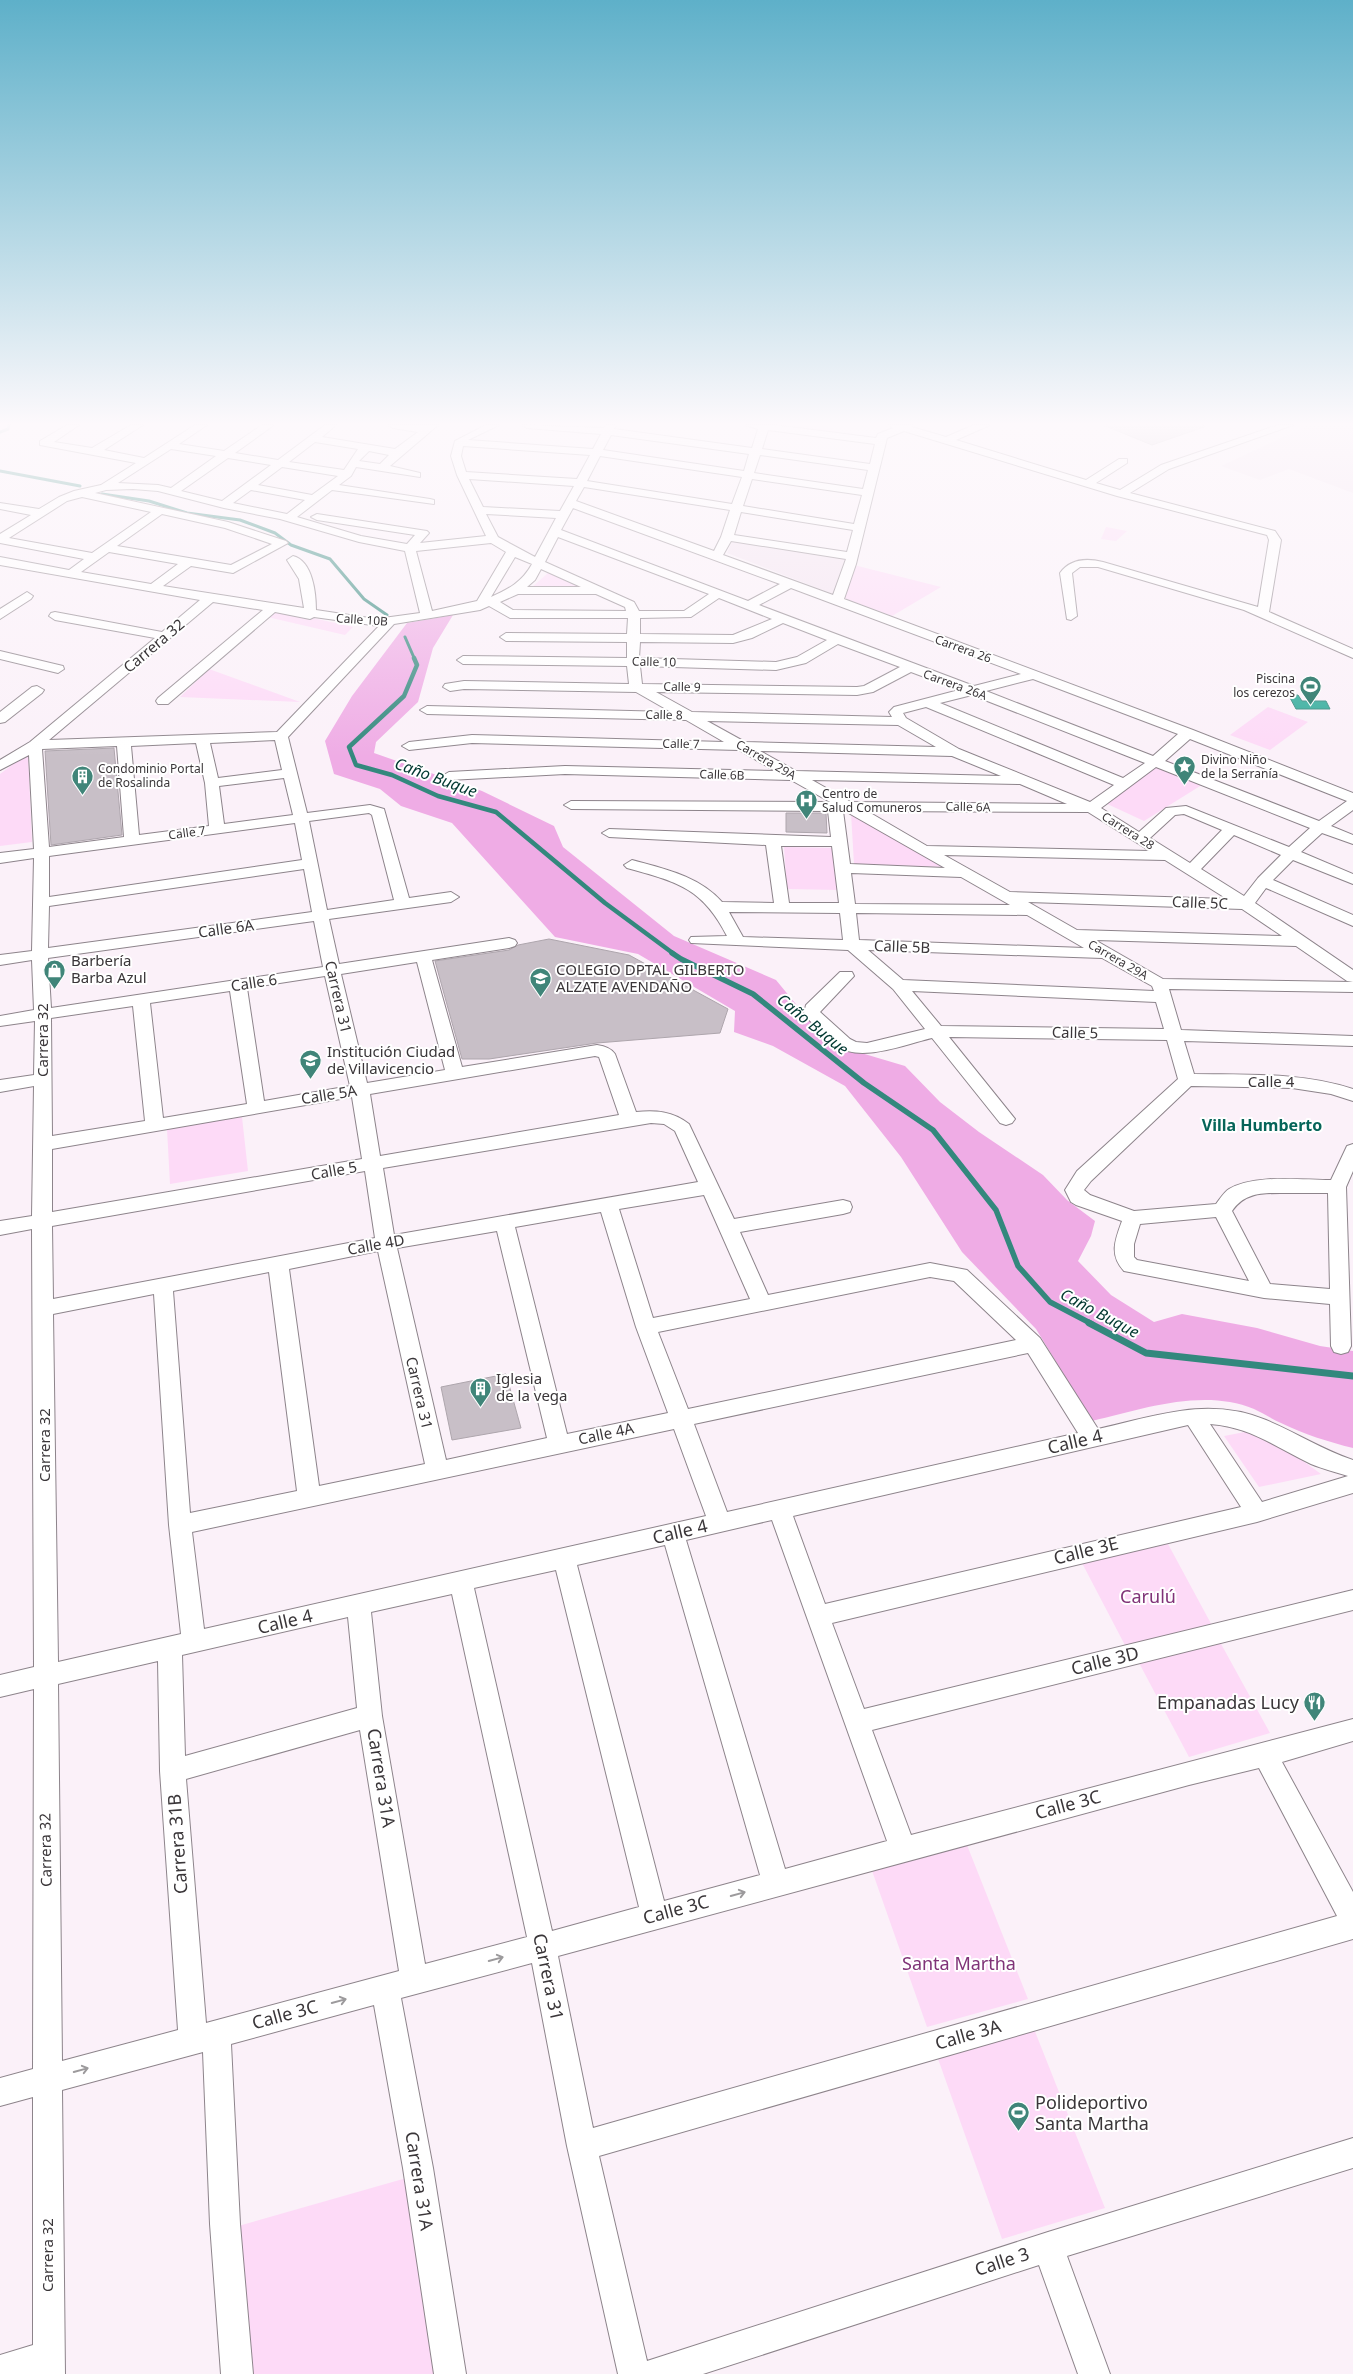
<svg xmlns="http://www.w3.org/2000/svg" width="1353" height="2374" font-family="'Noto Sans',sans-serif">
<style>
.built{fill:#f3e3f0}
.green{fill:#fddaf7}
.forest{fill:#eface5}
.water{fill:#30ab9a;stroke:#33887d}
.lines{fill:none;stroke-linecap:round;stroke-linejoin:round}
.stream-far3{stroke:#33887d;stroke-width:3}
.stream-far2{stroke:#33887d;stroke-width:4.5}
.stream-far1{stroke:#33887d;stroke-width:5.5}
.stream{stroke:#33887d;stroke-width:7}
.building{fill:#c8bfc7;stroke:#aea6ad}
.minor-casing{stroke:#8d848b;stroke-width:2}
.minor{fill:#fff;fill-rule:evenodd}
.oneway{stroke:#9c9a9c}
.labels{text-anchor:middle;stroke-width:4;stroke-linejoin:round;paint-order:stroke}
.far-street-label{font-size:12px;fill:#3a3639;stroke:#fff}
.far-poi-label{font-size:12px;fill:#3a3639;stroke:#fff;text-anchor:start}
.street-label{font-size:15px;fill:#3a3639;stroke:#fff}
.poi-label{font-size:15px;fill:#3a3639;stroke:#fff;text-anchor:start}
.water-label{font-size:16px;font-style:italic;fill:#003730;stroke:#fff}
.neighbourhood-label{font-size:16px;font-weight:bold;fill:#066559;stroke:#fff}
.near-street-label{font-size:18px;fill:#3a3639;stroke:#fff}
.near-park-label{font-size:18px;fill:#803378;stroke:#fff}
.near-poi-label{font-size:18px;fill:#3a3639;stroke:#fff;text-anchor:end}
</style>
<rect width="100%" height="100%" fill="#fbf1f9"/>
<!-- built -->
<path class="built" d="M1309,425H1353V493L1289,469L1260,480L1221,466Z
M734,537L848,556L838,596L727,553Z"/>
<!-- green -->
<path class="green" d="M770,425H824L845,435Z
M1106,527L1127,531L1116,541L1101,539Z
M846,563L941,587L892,616L838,596Z
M549,572L585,589L531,588Z
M273,609L353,627L345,635L263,616Z
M209,669L300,702L180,697Z
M1268,707L1308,722L1270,750L1230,735Z
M28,753L32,842L0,846V774Z
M1158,757L1213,778L1144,821L1103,802Z
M851,813L945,867L854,864Z
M784,847L835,848L839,890L787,889Z
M242,1117L248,1171L170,1184L167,1129Z
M1250,1431L1288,1450L1321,1474L1259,1487L1224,1436Z
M1168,1544L1215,1631L1128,1651L1082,1563Z
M1220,1642L1270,1733L1189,1757L1138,1661Z
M965,1840L1028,1999L927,2027L870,1865Z
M1034,2029L1105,2208L1002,2239L937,2056Z
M417,2175L443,2374H243L228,2229Z"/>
<!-- forest -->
<path class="forest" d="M453,615L433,648L418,702L376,742L374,753L482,791L554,826L563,847L674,936L776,980L809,1020L841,1047L905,1066L940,1102L979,1132L1043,1175L1067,1200L1095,1221L1091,1236L1078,1261L1111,1295L1154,1322L1182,1314L1257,1328L1320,1346L1353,1351V1448C1328,1442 1304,1434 1281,1423C1272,1419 1263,1413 1254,1409C1203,1388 1143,1409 1092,1421L1036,1329L962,1252L901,1157L845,1086L773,1046L734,1032L735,1011L638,954L555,937L452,823L401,806L380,789L334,774L325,741L352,696L407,623Z"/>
<!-- water -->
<path class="water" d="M1298,695L1302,701H1326L1330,709H1296L1289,696Z"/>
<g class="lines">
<!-- stream-far3 -->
<path class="stream-far3" d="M0,432L8,429L9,425
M0,471L80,486
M102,494L149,501L187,513L240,520L275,533L291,545L330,559L364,599L387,615
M405,637L415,660"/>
<!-- stream-far2 -->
<path class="stream-far2" d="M414,658L417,665L404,696L349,747L356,765L392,775L438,796L496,812L605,903L674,954"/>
<!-- stream-far1 -->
<path class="stream-far1" d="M672,953L681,959L753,994L864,1083L933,1130L996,1210L1018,1266L1050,1302L1092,1324"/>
<!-- stream -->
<path class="stream" d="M1089,1323L1146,1353L1353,1376"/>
</g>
<!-- building -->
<path class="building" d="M1103,425H1204V427L1152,445Z
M114,748L122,835L51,845L45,751Z
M786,813H826L827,833L786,832Z
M549,939L629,955L728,1009L720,1033L597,1043L489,1059H462L435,961L509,950L518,945Z
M506,1374L521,1428L452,1440L441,1387Z"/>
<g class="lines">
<defs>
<path id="minor" d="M67,425H79L54,442L92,448L131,425H143L104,450L144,458L195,425H207L179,444L224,451L262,425H274L235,453L278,460L325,425H336L322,437L395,449L418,432L393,428L388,425H438L390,466L420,473V477L356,467L351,476L339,485L430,499L434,500V504L332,490L297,517L361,536L407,544L415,535L317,520L311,517L317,514L427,531L429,533L420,543L486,536L457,475L451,456L455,441L486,425H499L468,440L593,449L601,434L527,428L522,425L604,428L606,425H616L614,429L752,448L758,429L746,425H774L876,438L878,434L893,428L889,425H912V427L946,437L974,425H990L956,440L1086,480L1119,459H1127V463L1096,483L1120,490L1161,465L1278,425H1293L1169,469L1130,493L1275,531L1281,540L1269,612L1353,649V658L1244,610L1098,567H1080L1072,573L1077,616L1071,620L1067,619L1060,573C1070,559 1087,558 1103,562L1258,607L1269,540L1267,535L1117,496L904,431L887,438L856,564L844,599L1193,730L1353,793V810L1331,826L1353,835V844L1322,833L1301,852L1353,874V884L1293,860L1273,880L1353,915V926L1266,888L1255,903L1353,970V992L1169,989L1181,1030L1353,1036V1046L1184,1041L1194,1074C1248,1075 1301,1072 1353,1089V1101L1331,1094L1292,1088L1191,1086L1091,1181L1084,1190L1090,1195L1134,1211L1216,1204C1220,1199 1224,1192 1229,1189C1255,1174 1301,1180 1331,1180L1347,1146L1353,1144V1171L1346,1187L1351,1346L1348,1352L1341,1354L1334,1352L1331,1346L1330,1304L1264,1298L1124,1271C1109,1255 1115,1240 1122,1221L1076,1205L1071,1202L1065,1190L1077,1171L1178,1079L1167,1040L949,1037L1015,1119L1012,1123L1006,1125L1000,1123L932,1038C907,1044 860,1063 837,1046C826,1038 816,1026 806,1017L804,1013L806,1005L840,972H852L854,976L820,1012L850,1039L856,1042L867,1043L925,1029L893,989L848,950L691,943L689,940L691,937L727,936C702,887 677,882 627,868L624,865L632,860C665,869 699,876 722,902L774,903L766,845L609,837L602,833L609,829L831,837L828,811L571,809L564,805L571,801L830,802L791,780L565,774L449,780L442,776L449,772L565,766L775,771L739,750L472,743L409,750L402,746L409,742L472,735L724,742L686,720L427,714L420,710L427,706L671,712L636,692L464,689L450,691L443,687L445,684L464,681L629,684L627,666L463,664L457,660L463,656L627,658V642L506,641L500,637L506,633L627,634L628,618H510L489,606L480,610L394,624L288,737L307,813L370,805L384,809L409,898L451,892L459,897L451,902L329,919L339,964L509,938L515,940L517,943L515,946L509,948L432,960L462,1067L597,1045C604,1046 611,1048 615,1054L636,1112C655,1110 673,1111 689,1124L734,1219L843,1200L850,1202L852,1207L850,1212L843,1214L740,1232L768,1295L930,1263L967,1270L1040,1338L1098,1429C1156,1416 1208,1396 1266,1420C1297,1433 1321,1449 1353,1460V1493L1257,1522L832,1623L864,1709L1353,1590V1610L872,1730L911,1835L1353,1719V1741L1282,1762L1353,1892V1939L599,2156L647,2361L1048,2232L1353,2138V2168L1067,2256L1110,2374H1078L1039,2265L703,2374H618L567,2146L532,1963L401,1998L433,2168L466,2374H434L403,2168L374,2005L231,2044L240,2224L253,2374H221L210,2224L203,2052L62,2090L65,2374H0V2355L33,2345V2097L0,2106V2078L33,2069L34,1689L0,1697V1675L34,1667L32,1229L0,1235V1221L32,1216L34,1086L0,1092V1080L34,1075L35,1021L0,1026V1016L34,1010L32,960L0,965V955L32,951L34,858L0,863V853L34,849L29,755L0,770V760L30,742L155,638L55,620L49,616L51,613L55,612L162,632L200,600L0,565V557L69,570L84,559L0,543V534L31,515L0,509V503L39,509L59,497L74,491L101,485L136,463L40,445V441ZM768,430L875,444L870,464L762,449ZM611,435L749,454L744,471L603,450ZM315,442L358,449L344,470L289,462ZM463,446L590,455L577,479L466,472L461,456ZM171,449L216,456L171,488L158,485L118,483ZM369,451L389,455L380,464L359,461ZM760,455L868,470L863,489L754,473ZM600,456L742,477L732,504L587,481ZM228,458L271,465L222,501L181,491ZM282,467L338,476L312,495L258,485ZM469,479L574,486L560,511L483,507ZM752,479L862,495L854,524L743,506ZM584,487L730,510L721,537L714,551L576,501ZM133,489L158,491L224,508L280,519L359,542L405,551L420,613L376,619L316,610C316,594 313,561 293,556L287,560L299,579L304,608L163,586L191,566L233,573L288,543L286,541L228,522L95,493L106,490ZM251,490L305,500L287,514L233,503ZM82,497L151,512L92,553L9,538L67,501ZM573,508L780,584L748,601L561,530ZM741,512L853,530L847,552L734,535ZM162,514L225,528L272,544L231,565L117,546ZM486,514L556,518L535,557L498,537ZM558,537L709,594L684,611H639L634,602L545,562ZM731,541L846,559L833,595L723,555ZM491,543L506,552L477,601L432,611L416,551ZM109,552L178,564L151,584L81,572ZM515,557L532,564C522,582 509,589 491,597ZM541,569L581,587H527L535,580ZM791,588L1021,674L974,686L759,605ZM518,594H596L625,607L626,611L513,610L500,602ZM719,598L772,619L733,635L640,634V618L691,617ZM213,602L263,610L158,698L156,701L158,704H168L275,612L310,619L314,617L379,626L277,732L49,740ZM783,623L827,640L797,657L776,662L639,658L640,642L733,643L752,638ZM838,644L900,667L864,686L857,687L642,684L640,666L776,670L806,663ZM911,672L959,690L894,707L889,712L892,717L692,712L656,692L857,695L873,692ZM1033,679L1178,734L1153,756L986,691ZM972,695L1145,763L1123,778L940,703ZM926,707L1114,785L1090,802L959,749L906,718L903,713ZM707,721L898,725L936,747L745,742ZM1190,739L1347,801L1319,821L1165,761ZM275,740L282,770L218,778L210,743ZM196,743L205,783L209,826L139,835L131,746ZM117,746L124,837L49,847L42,749ZM760,751L952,756L1001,776L796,771ZM1156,767L1310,828L1289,847L1186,806L1166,808L1139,832L1101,808ZM284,778L293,815L224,824L219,786ZM812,780L1020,784L1067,804L851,802ZM843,811H845L945,868L850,864ZM867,811L1088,812L1150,851L927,846ZM369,813L372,815L394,900L327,910L309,821ZM1184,814L1222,830L1190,863L1150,838L1175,815ZM295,823L302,860L49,897V856ZM1234,835L1281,855L1258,878L1244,896L1201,869ZM781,846H832L839,903H789ZM944,855L1165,860L1227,899L1010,892ZM304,869L312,912L48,948L49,906ZM851,873L961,877L1010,905L855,904ZM1028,902L1242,909L1282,936L1077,930ZM729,912L840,913L843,940L743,937ZM856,913L1027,915L1084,948L859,940ZM314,921L323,967L51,1008L48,958ZM1095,940L1296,946L1347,981L1353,982L1163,979ZM868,950L1102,958L1152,986L1154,991L903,980ZM417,962L445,1070L367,1083L341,974ZM325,976L350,1086L264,1101L247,988ZM230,991L247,1104L163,1118L150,1003ZM912,991L1156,1002L1164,1029L941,1026ZM133,1006L145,1121L52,1136L51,1018ZM595,1056L599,1057L619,1115L380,1156L370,1094ZM352,1097L362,1159L52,1212V1149ZM651,1123L664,1124L675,1131L698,1182L394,1235L383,1168ZM365,1171L375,1238L53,1299L52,1226ZM1284,1193H1328L1330,1289L1270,1284L1232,1211C1245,1192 1263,1193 1284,1193ZM704,1195L750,1299L653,1318L619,1209ZM601,1212L636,1327L668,1413L567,1434L515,1227ZM1216,1217L1249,1281L1137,1260L1134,1257V1244L1140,1224ZM497,1231L547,1438L446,1460L397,1248ZM378,1251L425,1464L319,1486L289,1269ZM269,1272L297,1491L190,1513L173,1291ZM930,1277L954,1281L1016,1340L688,1409L658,1332ZM154,1294L169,1525L181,1634L58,1662L53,1314ZM1028,1353L1078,1433L727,1512L694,1424ZM1210,1424C1251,1427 1275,1447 1311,1464C1323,1469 1336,1472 1348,1476L1262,1502ZM1188,1425L1241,1507L825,1604L793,1516ZM674,1429L706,1516L204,1629L192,1532ZM772,1520L887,1841L785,1869L686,1540ZM665,1545L760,1875L664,1901L577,1565ZM556,1570L639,1907L552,1931L474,1588ZM452,1594L527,1937L425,1964L382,1716L371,1612ZM348,1617L357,1708L185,1756L182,1655ZM158,1661L160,1771L178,2030L62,2061L58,1684ZM360,1730L399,1971L206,2023L186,1779ZM1259,1768L1337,1916L593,2128L558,1956L1189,1785Z
M27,592L33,596L31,599L0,619V609Z
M0,651L63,666L64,669L58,673L0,659Z
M37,686L44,690L42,693L5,722L0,723V712L32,687Z"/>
</defs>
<!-- minor casing -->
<use href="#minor" class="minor-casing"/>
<!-- minor -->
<use href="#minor" class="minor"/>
</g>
<!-- one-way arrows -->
<defs><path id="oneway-shaft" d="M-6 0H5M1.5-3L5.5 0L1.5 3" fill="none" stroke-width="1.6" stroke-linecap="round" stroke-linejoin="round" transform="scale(1.25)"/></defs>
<g class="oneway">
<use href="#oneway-shaft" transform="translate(738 1894) rotate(-15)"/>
<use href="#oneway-shaft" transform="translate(496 1959) rotate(-15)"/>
<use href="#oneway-shaft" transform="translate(339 2001) rotate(-15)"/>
<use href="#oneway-shaft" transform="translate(81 2070) rotate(-15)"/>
</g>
<!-- sky -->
<linearGradient id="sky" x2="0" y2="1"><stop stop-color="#5eb0c9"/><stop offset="0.56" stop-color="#fdf9fc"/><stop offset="1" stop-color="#fdf9fc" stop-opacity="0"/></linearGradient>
<rect width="1353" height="757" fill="url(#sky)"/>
<!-- icons -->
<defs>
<symbol id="stadium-pin" viewBox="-11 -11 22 30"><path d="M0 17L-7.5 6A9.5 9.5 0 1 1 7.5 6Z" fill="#408579" stroke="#fff"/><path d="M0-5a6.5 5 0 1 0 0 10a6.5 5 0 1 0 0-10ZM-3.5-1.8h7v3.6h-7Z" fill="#fff"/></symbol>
<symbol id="sight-pin" viewBox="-11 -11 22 30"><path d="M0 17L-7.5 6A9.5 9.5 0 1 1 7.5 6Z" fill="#408579" stroke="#fff"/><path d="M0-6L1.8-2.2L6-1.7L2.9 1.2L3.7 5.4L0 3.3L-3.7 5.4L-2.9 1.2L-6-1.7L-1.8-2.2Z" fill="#fff"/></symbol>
<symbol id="building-pin" viewBox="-11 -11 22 30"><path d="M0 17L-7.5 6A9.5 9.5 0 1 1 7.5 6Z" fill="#408579" stroke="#fff"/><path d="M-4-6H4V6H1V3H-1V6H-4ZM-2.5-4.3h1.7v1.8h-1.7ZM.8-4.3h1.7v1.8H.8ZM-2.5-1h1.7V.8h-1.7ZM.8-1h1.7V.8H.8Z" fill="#fff"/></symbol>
<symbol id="hospital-pin" viewBox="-11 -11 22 30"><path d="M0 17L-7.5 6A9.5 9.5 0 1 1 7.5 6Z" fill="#408579" stroke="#fff"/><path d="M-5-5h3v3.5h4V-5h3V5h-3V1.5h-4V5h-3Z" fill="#fff"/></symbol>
<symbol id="shop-pin" viewBox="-11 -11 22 30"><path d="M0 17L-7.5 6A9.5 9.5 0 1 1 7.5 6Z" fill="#408579" stroke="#fff"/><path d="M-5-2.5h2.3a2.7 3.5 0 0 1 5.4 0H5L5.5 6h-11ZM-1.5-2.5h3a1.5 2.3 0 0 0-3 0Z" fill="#fff"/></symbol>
<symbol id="school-pin" viewBox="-11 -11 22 30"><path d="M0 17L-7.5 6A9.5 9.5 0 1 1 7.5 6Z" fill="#408579" stroke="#fff"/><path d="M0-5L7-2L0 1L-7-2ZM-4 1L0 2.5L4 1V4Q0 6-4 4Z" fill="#fff"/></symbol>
<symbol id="restaurant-pin" viewBox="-11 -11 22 30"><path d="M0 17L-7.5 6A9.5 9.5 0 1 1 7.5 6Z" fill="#408579" stroke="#fff"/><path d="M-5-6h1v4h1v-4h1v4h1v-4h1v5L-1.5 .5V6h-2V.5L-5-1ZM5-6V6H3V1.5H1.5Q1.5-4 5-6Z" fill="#fff"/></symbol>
</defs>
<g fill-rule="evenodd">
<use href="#stadium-pin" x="1298" y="674" width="25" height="34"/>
<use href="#sight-pin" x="1172" y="754" width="25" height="34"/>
<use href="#building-pin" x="70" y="764" width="25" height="34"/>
<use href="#hospital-pin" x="794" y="788" width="25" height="34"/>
<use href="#shop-pin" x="42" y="958" width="25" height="34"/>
<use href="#school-pin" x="528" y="966" width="25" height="34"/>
<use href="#school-pin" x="298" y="1048" width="25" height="34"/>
<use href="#building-pin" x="468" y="1376" width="25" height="34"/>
<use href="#restaurant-pin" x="1302" y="1690" width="25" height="34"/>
<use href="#stadium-pin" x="1006" y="2100" width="25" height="34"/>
</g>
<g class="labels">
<!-- far-street labels -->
<g class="far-street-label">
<text transform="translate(362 620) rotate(4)" y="4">Calle 10B</text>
<text transform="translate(963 649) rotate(20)" y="4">Carrera 26</text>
<text transform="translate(654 662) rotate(1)" y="4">Calle 10</text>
<text transform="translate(955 685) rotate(20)" y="4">Carrera 26A</text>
<text transform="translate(682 687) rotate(1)" y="4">Calle 9</text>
<text transform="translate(664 715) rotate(1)" y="4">Calle 8</text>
<text transform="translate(681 744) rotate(1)" y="4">Calle 7</text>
<text transform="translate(766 760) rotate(30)" y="4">Carrera 29A</text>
<text transform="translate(722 775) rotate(2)" y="4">Calle 6B</text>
<text transform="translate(968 807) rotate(1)" y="4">Calle 6A</text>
<text transform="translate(1128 831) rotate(32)" y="4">Carrera 28</text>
<text transform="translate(187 833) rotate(-8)" y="4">Calle 7</text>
<text transform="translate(1118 960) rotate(30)" y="4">Carrera 29A</text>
</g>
<!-- far-poi labels -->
<g class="far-poi-label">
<text x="1295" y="683" text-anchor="end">Piscina<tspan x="1295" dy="14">los cerezos</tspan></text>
<text x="1201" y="764">Divino Niño<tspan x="1201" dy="14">de la Serranía</tspan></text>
<text x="98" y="773">Condominio Portal<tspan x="98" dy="14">de Rosalinda</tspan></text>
<text x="822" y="798">Centro de<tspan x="822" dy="14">Salud Comuneros</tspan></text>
</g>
<!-- street labels -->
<g class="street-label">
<text transform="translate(154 646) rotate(-40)" y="5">Carrera 32</text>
<text transform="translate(1200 903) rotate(2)" y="5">Calle 5C</text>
<text transform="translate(226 929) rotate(-8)" y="5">Calle 6A</text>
<text transform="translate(902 947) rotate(2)" y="5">Calle 5B</text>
<text transform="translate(254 983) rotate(-9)" y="5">Calle 6</text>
<text transform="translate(338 997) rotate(77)" y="5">Carrera 31</text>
<text transform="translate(1075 1033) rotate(1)" y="5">Calle 5</text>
<text transform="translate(43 1040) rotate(-90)" y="5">Carrera 32</text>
<text x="1271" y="1087">Calle 4</text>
<text transform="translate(329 1095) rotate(-9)" y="5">Calle 5A</text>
<text transform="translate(334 1171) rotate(-10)" y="5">Calle 5</text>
<text transform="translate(376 1245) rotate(-10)" y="5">Calle 4D</text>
<text transform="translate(419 1393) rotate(77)" y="5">Carrera 31</text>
<text transform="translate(606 1434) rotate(-12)" y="5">Calle 4A</text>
<text transform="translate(45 1445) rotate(-90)" y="5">Carrera 32</text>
<text transform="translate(46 1850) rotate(-91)" y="5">Carrera 32</text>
<text transform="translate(48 2255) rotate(-90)" y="5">Carrera 32</text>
</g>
<!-- poi labels -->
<g class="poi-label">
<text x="71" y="966">Barbería<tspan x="71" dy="17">Barba Azul</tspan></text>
<text x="556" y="975">COLEGIO DPTAL GILBERTO<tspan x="556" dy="17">ALZATE AVENDAÑO</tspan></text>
<text x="327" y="1057">Institución Ciudad<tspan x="327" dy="17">de Villavicencio</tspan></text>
<text x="496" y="1384">Iglesia<tspan x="496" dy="17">de la vega</tspan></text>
</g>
<!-- water labels -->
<g class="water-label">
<text transform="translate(436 777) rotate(20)" y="6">Caño Buque</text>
<text transform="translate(813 1024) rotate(39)" y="6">Caño Buque</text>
<text transform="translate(1100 1313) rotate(28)" y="6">Caño Buque</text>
</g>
<!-- neighbourhood labels -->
<g class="neighbourhood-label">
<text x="1262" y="1131">Villa Humberto</text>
</g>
<!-- near-street labels -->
<g class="near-street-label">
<text transform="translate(1075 1442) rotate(-13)" y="6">Calle 4</text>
<text transform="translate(680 1532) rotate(-13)" y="6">Calle 4</text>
<text transform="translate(1086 1551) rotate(-14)" y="6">Calle 3E</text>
<text transform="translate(285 1622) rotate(-13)" y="6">Calle 4</text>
<text transform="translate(1105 1661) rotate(-14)" y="6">Calle 3D</text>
<text transform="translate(381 1778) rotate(81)" y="6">Carrera 31A</text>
<text transform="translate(1068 1805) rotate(-15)" y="6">Calle 3C</text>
<text transform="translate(178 1844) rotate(-94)" y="6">Carrera 31B</text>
<text transform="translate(676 1910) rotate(-15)" y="6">Calle 3C</text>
<text transform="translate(548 1977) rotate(78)" y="6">Carrera 31</text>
<text transform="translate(285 2015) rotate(-15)" y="6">Calle 3C</text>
<text transform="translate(968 2035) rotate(-16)" y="6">Calle 3A</text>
<text transform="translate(419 2181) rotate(81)" y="6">Carrera 31A</text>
<text transform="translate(1002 2262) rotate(-18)" y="6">Calle 3</text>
</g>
<!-- near-park labels -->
<g class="near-park-label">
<text x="1148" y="1603">Carulú</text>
<text x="959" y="1970">Santa Martha</text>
</g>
<!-- near-poi labels -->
<g class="near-poi-label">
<text x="1299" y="1709">Empanadas Lucy</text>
<text x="1035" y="2109" text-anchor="start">Polideportivo<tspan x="1035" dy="21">Santa Martha</tspan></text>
</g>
</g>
</svg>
